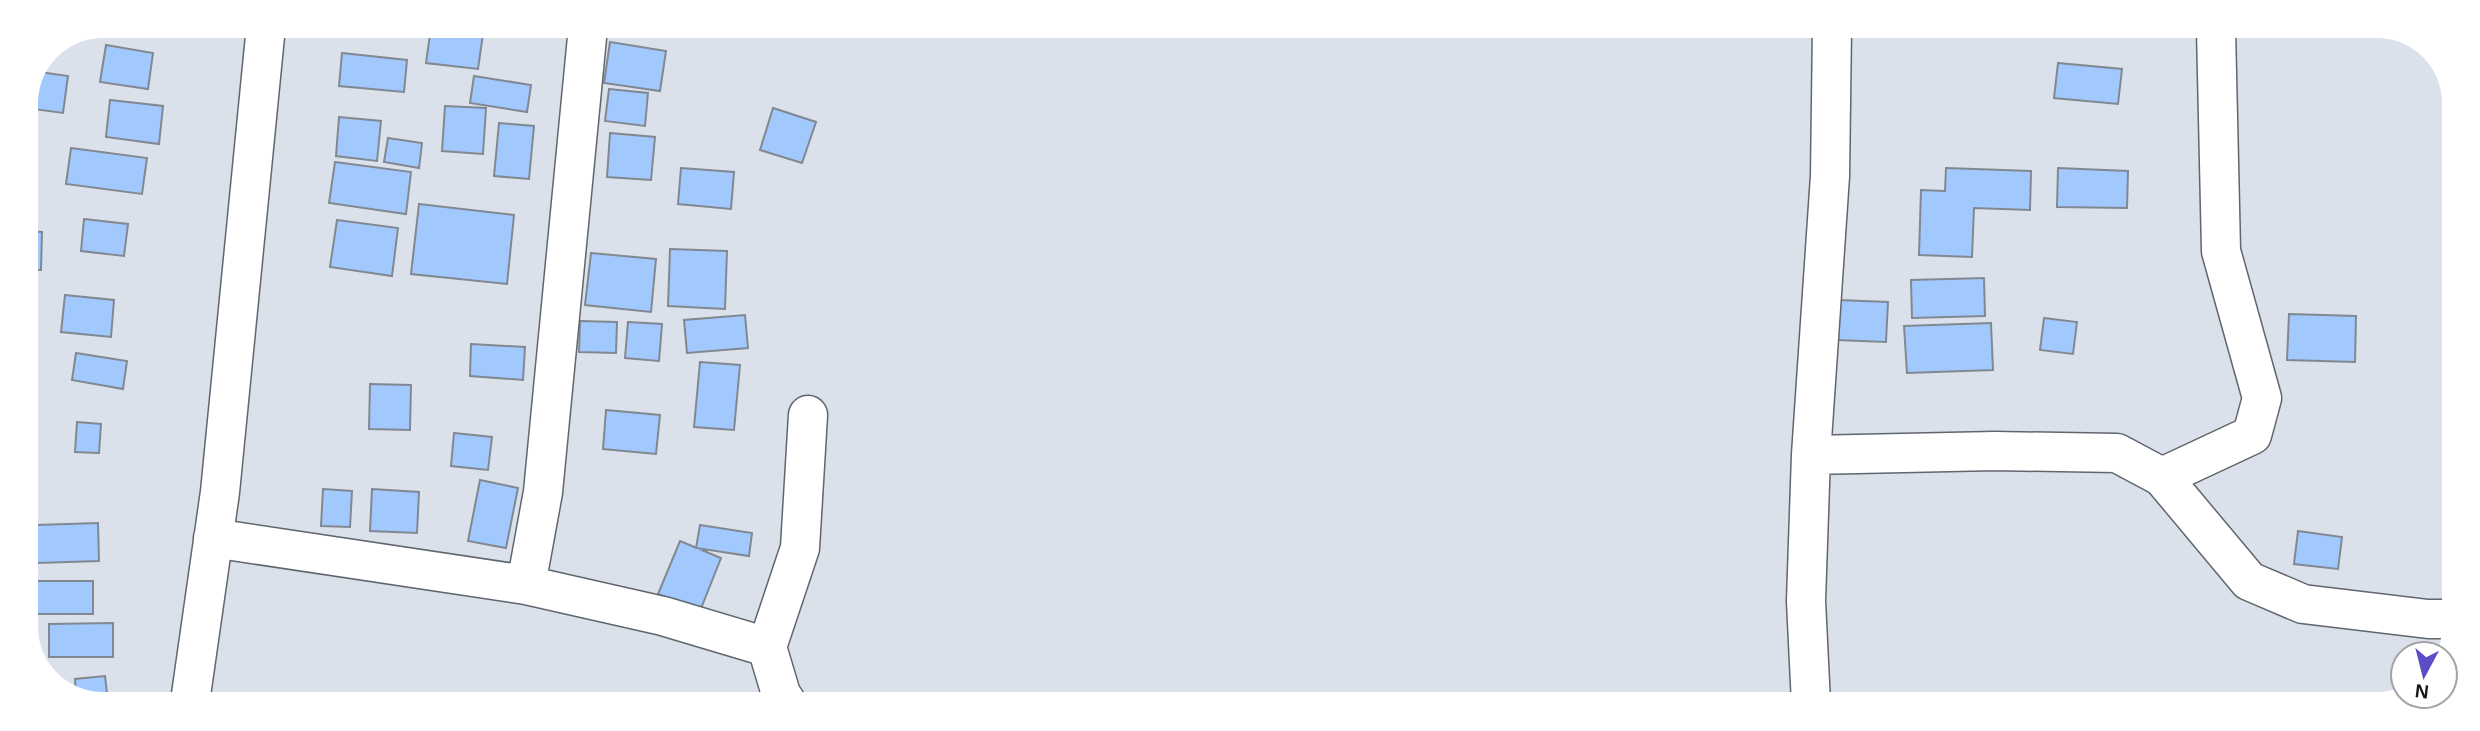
<svg xmlns="http://www.w3.org/2000/svg" width="2480" height="731" font-family="Helvetica,sans-serif">
<style>
.building{fill:#a2c9fe;stroke:#828891;stroke-width:2}
.lines{fill:none;stroke-linecap:round;stroke-linejoin:round}
.minor-casing{stroke:#60666e;stroke-width:41}
.minor{stroke:#fff;stroke-width:38}
</style>
<rect width="100%" height="100%" fill="#dae1ea"/>
<!-- building -->
<path class="building" d="M431,27H484L478,69L426,63Z
M610,42L666,51L660,91L604,83Z
M106,45L153,53L148,89L100,82Z
M342,53L407,60L404,92L339,86Z
M2058,63L2122,69L2118,104L2054,98Z
M40,72L68,76L63,113L26,108Z
M474,76L531,85L527,112L470,103Z
M609,89L648,93L645,126L605,121Z
M110,100L163,106L159,144L106,137Z
M445,106L486,108L483,154L442,151Z
M773,108L816,122L802,163L760,150Z
M339,117L381,121L377,161L336,156Z
M499,123L534,126L529,179L494,176Z
M2451,124H2453V159L2448,158Z
M610,133L655,137L651,180L607,177Z
M388,138L422,143L419,168L384,162Z
M71,148L147,158L142,194L66,184Z
M335,162L411,172L406,214L329,203Z
M681,168L734,172L731,209L678,204Z
M1946,168L2031,171L2030,210L1974,208L1972,257L1919,255L1921,190L1945,191Z
M2058,168L2128,171L2127,208L2057,207Z
M419,204L514,215L507,284L411,274Z
M84,219L128,224L124,256L81,251Z
M337,220L398,228L392,276L330,267Z
M26,231L42,232L41,270L26,269Z
M670,249L727,251L725,309L668,306Z
M591,253L656,259L651,312L585,305Z
M1984,278L1985,316L1912,318L1911,280Z
M2449,286H2453V323H2446Z
M65,295L114,300L111,337L61,332Z
M1838,300L1888,302L1886,342L1837,340Z
M2289,314L2356,316L2355,362L2287,360Z
M745,315L748,348L687,353L684,320Z
M2044,318L2077,322L2073,354L2040,350Z
M580,321L617,322L616,353L579,352Z
M628,322L662,324L659,361L625,358Z
M1991,323L1993,370L1907,373L1904,326Z
M2452,333H2453L2452,370H2449Z
M471,344L525,347L523,380L470,376Z
M76,353L127,361L123,389L72,380Z
M700,362L740,365L734,430L694,427Z
M370,384L411,385L410,430L369,429Z
M606,410L660,415L656,454L603,449Z
M77,422L101,424L99,453L75,452Z
M454,433L492,437L488,470L451,466Z
M480,480L518,488L506,548L468,541Z
M323,489L352,491L350,527L321,526Z
M372,489L419,492L417,533L370,531Z
M2448,521H2452V555L2445,554Z
M98,523L99,561L37,563L36,525Z
M700,525L752,533L749,556L696,548Z
M2298,531L2342,537L2338,569L2294,564Z
M680,541L721,558L700,611L658,594Z
M29,581H93V614H29Z
M113,623V657H49V624Z
M105,676L108,702H84L76,697L75,679Z"/>
<g class="lines">
<defs>
<path id="minor" d="M1811,455L1995,451L2117,453L2162,477L2249,581L2303,604L2428,619H2451
M2162,477L2252,435L2262,398L2221,251L2216,29
M213,538L526,585L663,616L767,647
M526,585L543,492L588,27
M190,702L220,492L266,26
M787,703L781,694L767,647L800,548L808,415
M1811,704L1806,601L1811,455L1830,176L1832,28"/>
</defs>
<!-- minor casing -->
<use href="#minor" class="minor-casing"/>
<!-- minor -->
<use href="#minor" class="minor"/>
</g>
<!-- crop -->
<path d="M0 0H2480V731H0ZM103 38H2377A65 65 0 0 1 2442 103V627A65 65 0 0 1 2377 692H103A65 65 0 0 1 38 627V103A65 65 0 0 1 103 38Z" fill="#fff" fill-rule="evenodd"/>
<!-- north arrow -->
<g transform="translate(2424 675) rotate(187)"><circle r="33" fill="#ffffff" stroke="#a2a3a4" stroke-width="2"/>
<path d="M0-5L12 26L0 18L-12 26Z" fill="#5b4dc5"/>
<text y="-10" font-size="19" font-weight="bold" text-anchor="middle" fill="#16191c">N</text>
</g>
</svg>
